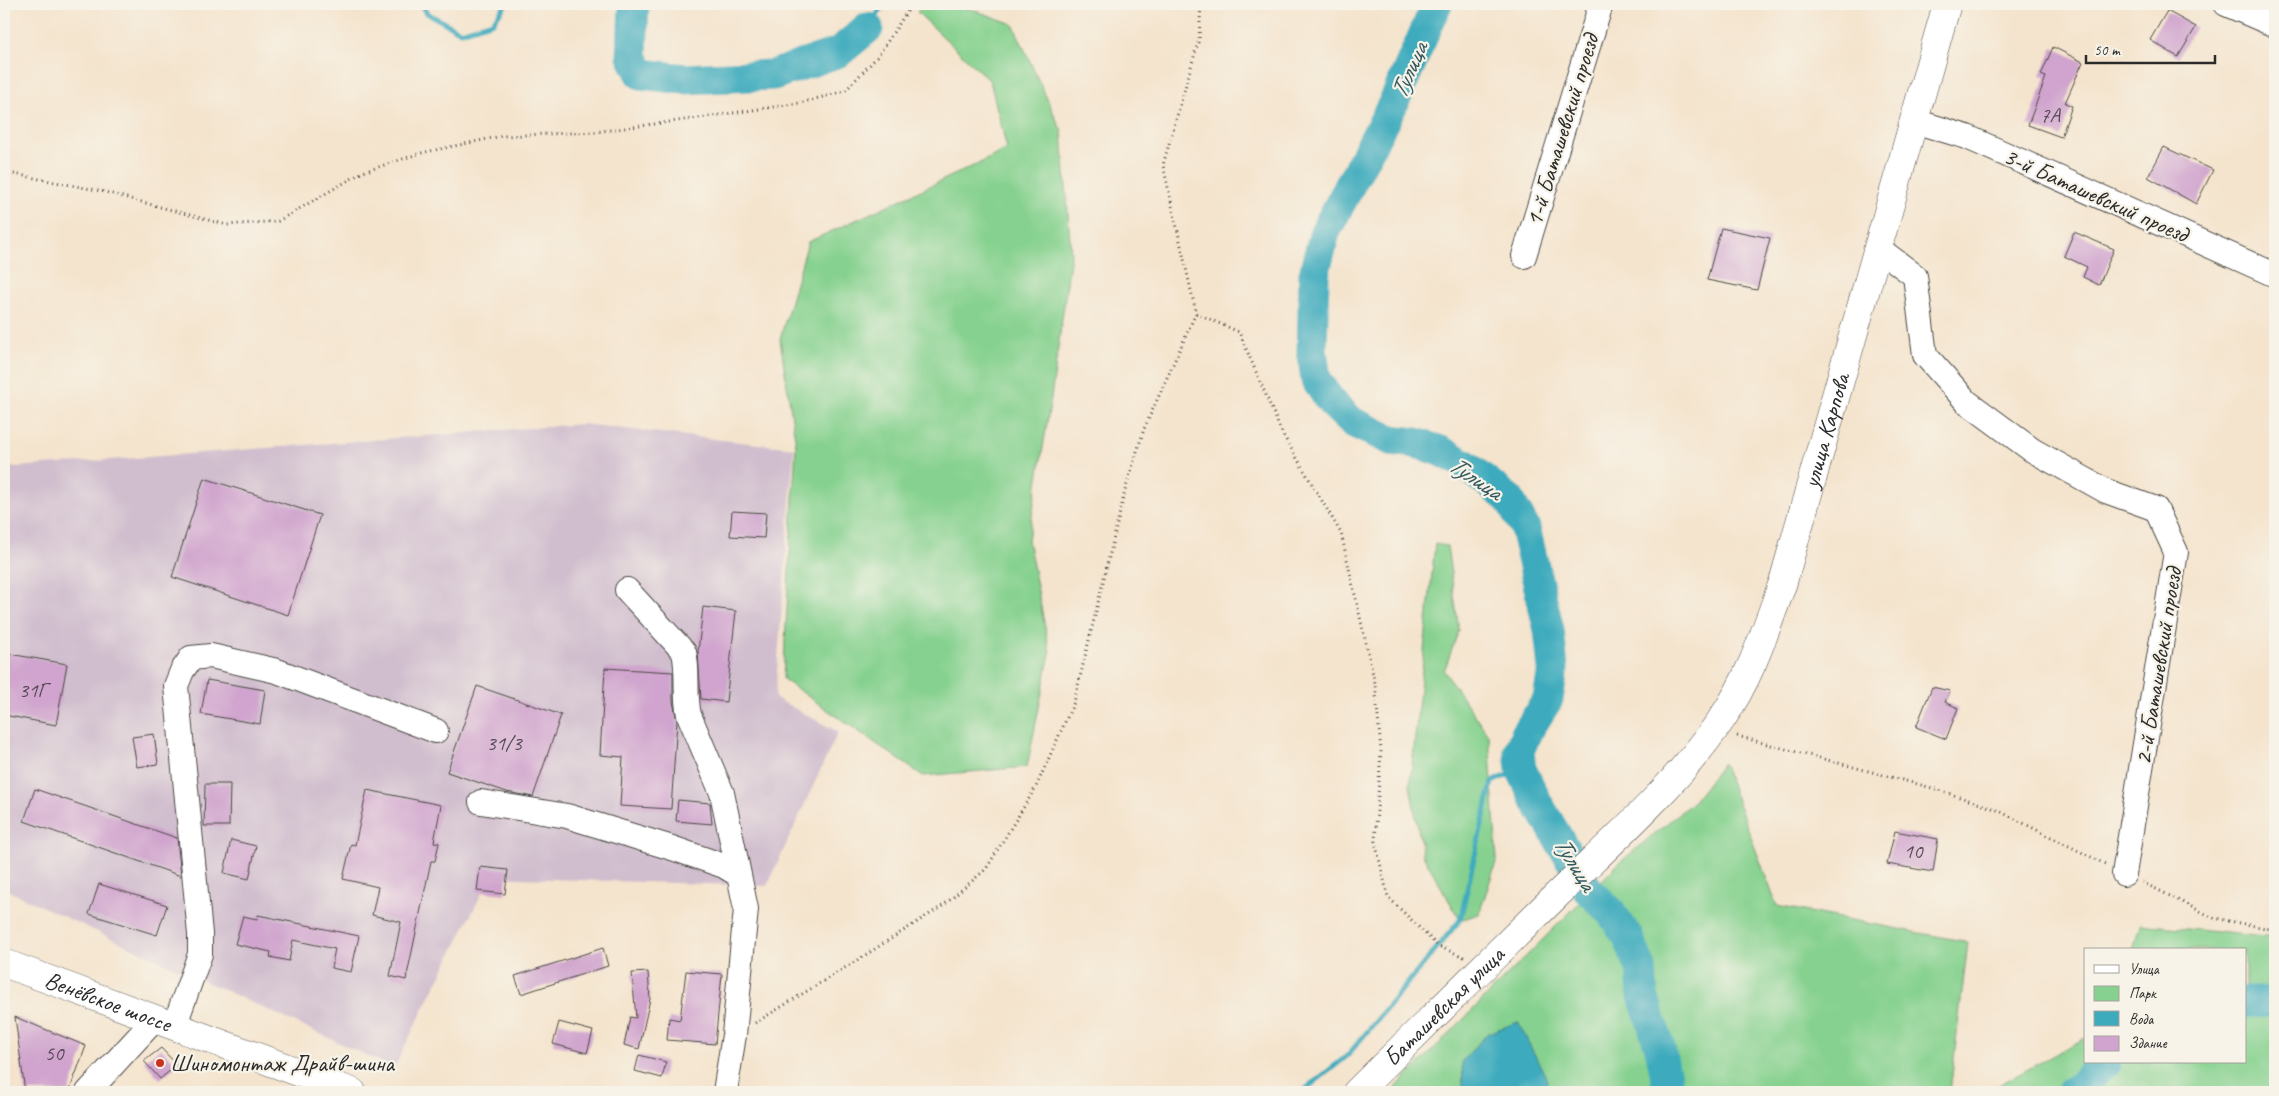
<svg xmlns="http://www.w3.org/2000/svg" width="2279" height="1096" font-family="Caveat,sans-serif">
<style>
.industrial{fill:#d0bdce}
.green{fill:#86d18f;stroke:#587e5d}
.water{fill:#3eabbd;stroke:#346b74}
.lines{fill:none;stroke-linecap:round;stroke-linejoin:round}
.stream{stroke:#3eabbd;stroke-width:5}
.river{stroke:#3eabbd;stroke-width:31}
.building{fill:#d0a4ce}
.minor-casing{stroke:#494743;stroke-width:26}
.major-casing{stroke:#494743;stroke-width:29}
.path{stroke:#494743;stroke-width:3;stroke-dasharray:1 4;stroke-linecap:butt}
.minor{stroke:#fff;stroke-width:24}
.major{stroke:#fff;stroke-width:28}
.poi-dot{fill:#c8321e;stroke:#f7f3e8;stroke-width:2}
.labels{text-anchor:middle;stroke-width:4.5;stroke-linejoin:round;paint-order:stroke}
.number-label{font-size:21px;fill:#544954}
.street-label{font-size:24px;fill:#2b2b2b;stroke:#f7f3e8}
.poi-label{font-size:24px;fill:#2b2b2b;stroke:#f7f3e8;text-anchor:start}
.water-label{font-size:25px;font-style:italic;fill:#32585e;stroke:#f7f3e8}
</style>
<rect width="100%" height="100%" fill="#f7f3e8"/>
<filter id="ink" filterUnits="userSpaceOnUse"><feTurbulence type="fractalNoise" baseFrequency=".02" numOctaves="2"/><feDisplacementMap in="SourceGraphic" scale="10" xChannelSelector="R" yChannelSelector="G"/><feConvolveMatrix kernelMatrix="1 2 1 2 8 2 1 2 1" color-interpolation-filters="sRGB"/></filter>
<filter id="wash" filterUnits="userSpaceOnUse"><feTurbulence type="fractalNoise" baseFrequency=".0096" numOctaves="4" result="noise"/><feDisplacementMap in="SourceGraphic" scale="20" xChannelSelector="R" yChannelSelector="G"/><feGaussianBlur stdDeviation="1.12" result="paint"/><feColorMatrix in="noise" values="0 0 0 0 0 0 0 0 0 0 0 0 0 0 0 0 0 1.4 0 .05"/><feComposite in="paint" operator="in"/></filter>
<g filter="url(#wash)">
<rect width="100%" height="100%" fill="#f4e4cd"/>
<!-- industrial -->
<path class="industrial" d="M582,424L794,448L775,698L838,732L767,886L490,877L394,1068L4,889V468Z"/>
<!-- green -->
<path class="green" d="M926,4H957L1013,24L1062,132L1071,254L1051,398L1028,540L1050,653L1027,767L923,776L783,679L796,445L780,339L808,242L980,163L1007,149L990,81L917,12Z
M1435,544L1447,546L1459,630L1444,671L1489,736L1497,860L1479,914L1460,920L1423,855L1410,786Z
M1723,763L1777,906L1968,942L1950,1092H1543L1548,1081L1463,1085L1469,1092H1391L1619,863L1694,801Z
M2140,924L2275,938V1092H1986L2085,1038V1062H2245V950H2133Z"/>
<!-- water -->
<path class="water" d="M1518,1022L1548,1081L1543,1092H1469L1463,1085L1462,1061L1488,1033Z"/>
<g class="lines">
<!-- stream -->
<path class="stream" d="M420,4L427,13L461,32L493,22L506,4
M868,28L884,4
M1302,1092L1347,1056L1460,920L1492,782L1521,769"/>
<!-- river -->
<path class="river" d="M634,4L632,56L641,74L685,79L773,75L839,52L868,28
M1437,4L1392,106L1325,232L1314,274L1312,351L1316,380L1332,403L1352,422L1391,440L1416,443L1441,451L1463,463L1509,499L1525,528L1549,630L1553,669L1548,699L1526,734L1519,751L1521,769L1537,802L1589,891L1610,911L1628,937L1641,968L1643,996L1660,1048L1669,1092
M2245,1002H2275
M2072,1092L2106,1062"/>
</g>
<g id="blocks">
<!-- building -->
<path class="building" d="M2167,11L2196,27L2178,57L2150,40Z
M2053,47L2083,62L2065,103L2072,106L2061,137L2028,125L2046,77L2041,75Z
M2164,147L2213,170L2196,204L2148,177Z
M1721,228L1770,238L1757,290L1707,280Z
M2074,232L2114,249L2099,285L2083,277L2087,267L2064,256Z
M204,478L320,515L288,615L172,577Z
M732,511L766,513L764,538L730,536Z
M703,607L736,611L726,702L701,699L698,652Z
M4,653L67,664L56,725L4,715Z
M605,668L673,672V701L677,721L671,809L620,806L623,757L600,755Z
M207,680L265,690L260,724L201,714Z
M477,686L561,715L533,797L507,792L447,772Z
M1932,687L1950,691L1945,702L1958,708L1946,739L1916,727Z
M154,734L158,764L137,767L132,737Z
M205,784H230L229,826H204Z
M35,789L177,838L181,876L24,821Z
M367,790L441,805L434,842L439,843L435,861H431L406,980L390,976L401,922L372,915L378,887L343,879L351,844L355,845Z
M678,800L710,803L712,824L676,821Z
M1895,831L1938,839L1933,872L1887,864Z
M231,840L256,846L249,879L224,873Z
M480,867L508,870L505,894L477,891Z
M99,884L167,905L157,935L89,914Z
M258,915L359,936L351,972L331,968L335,949L293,940L289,961L270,957L271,952L235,944L243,916L257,919Z
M603,948L608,966L521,994L515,976Z
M686,971L722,974L715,1044L667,1040L669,1018L680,1020Z
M648,972L650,999L639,1049L624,1045L630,1017L636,1018L632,973Z
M15,1017L86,1046L69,1092H25Z
M559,1022L593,1031L587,1053L553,1044Z
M161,1048L177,1065L160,1079L144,1061Z
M639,1055L666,1062L662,1078L635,1071Z"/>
</g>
</g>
<g filter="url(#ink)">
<use href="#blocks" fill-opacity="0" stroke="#494743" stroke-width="1"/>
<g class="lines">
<defs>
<path id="minor" d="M2226,4L2275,25
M1914,121L1967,137L2275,275
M1878,248L1915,276L1925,355L1967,402L2032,450L2106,491L2156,509L2176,552L2124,874
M1524,256L1601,4
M627,590L684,652C689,673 684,694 689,715L722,793L739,875
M481,802L567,816L672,848L724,866L739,875L746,909L734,1035L725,1092
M174,1027L200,954V934L176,686L182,671L191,658L211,656L277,671L436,731
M88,1092L155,1019"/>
<g id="major">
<path id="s1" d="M4,963L352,1092"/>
<path id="s2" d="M1357,1092C1425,1025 1493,957 1562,890C1617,837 1677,784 1721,720C1750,679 1766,629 1783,582L1947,4"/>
</g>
</defs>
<!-- minor casing -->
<use href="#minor" class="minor-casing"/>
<!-- major casing -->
<use href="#major" class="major-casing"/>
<!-- path -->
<path class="path" d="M4,172L101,191L227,225L278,221L363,172L421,153L502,136L595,132L692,119L800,103L845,91L878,56L912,4
M1196,313L1239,332L1282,433L1341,533L1375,683L1381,751L1375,841L1388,897L1438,946L1464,957
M1737,736L1936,789L1995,809L2105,864
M2142,882L2214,918L2275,930
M755,1023L856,961L944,905L986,869L1036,787L1074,702L1126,487L1144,429L1196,313L1163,165L1199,39L1201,4"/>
<!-- minor -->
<use href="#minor" class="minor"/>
<!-- major -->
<use href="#major" class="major"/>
</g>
</g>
<!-- markers -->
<circle class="poi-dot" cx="160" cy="1063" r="5"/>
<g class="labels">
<!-- number labels -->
<g class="number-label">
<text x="2050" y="122">7А</text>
<text x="33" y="697">31Г</text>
<text x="504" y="750">31/3</text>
<text x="1913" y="858">10</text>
<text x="54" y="1060">50</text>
</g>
<!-- street labels -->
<g class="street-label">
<text transform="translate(1562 130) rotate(-73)" y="8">1-й Баташевский проезд</text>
<text transform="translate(2096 195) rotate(24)" y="8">3-й Баташевский проезд</text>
<text dy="8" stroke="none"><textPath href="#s2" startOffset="830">улица Карпова</textPath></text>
<text transform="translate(2158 666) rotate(-81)" y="8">2-й Баташевский проезд</text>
<text dy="8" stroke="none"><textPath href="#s1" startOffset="111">Венёвское шоссе</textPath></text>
<text dy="8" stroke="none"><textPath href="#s2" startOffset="122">Баташевская улица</textPath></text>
</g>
<!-- poi labels -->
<g class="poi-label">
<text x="170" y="1071">Шиномонтаж Драйв-шина</text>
</g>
<!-- water labels -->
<g class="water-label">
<text transform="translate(1408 70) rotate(-66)" y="9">Тулица</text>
<text transform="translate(1476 477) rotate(34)" y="9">Тулица</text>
<text transform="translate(1576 863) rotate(59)" y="9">Тулица</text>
</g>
</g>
<!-- margin -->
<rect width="2279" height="1096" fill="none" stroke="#f7f3e8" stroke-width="20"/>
<!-- legend -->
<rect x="2084" y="948" width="162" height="115" fill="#f7f3e8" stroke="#a5a39c"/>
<rect x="2094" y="965" width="25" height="8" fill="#ffffff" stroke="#a5a39c"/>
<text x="2129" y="974" font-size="15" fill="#2b2b2b">Улица</text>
<rect x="2094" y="986" width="25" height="15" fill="#86d18f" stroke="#a5a39c"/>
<text x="2129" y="998" font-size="15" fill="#2b2b2b">Парк</text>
<rect x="2094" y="1011" width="25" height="15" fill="#3eabbd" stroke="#a5a39c"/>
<text x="2129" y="1024" font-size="15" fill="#2b2b2b">Вода</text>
<rect x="2094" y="1036" width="25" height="15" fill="#d0a4ce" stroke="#a5a39c"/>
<text x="2129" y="1048" font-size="15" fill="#2b2b2b">Здание</text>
<!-- scale -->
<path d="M2086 55v8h129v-8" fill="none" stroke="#2b2b2b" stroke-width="2.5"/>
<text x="2094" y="55" font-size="15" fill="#2b2b2b" stroke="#f7f3e8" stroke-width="4" paint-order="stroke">50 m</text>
</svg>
